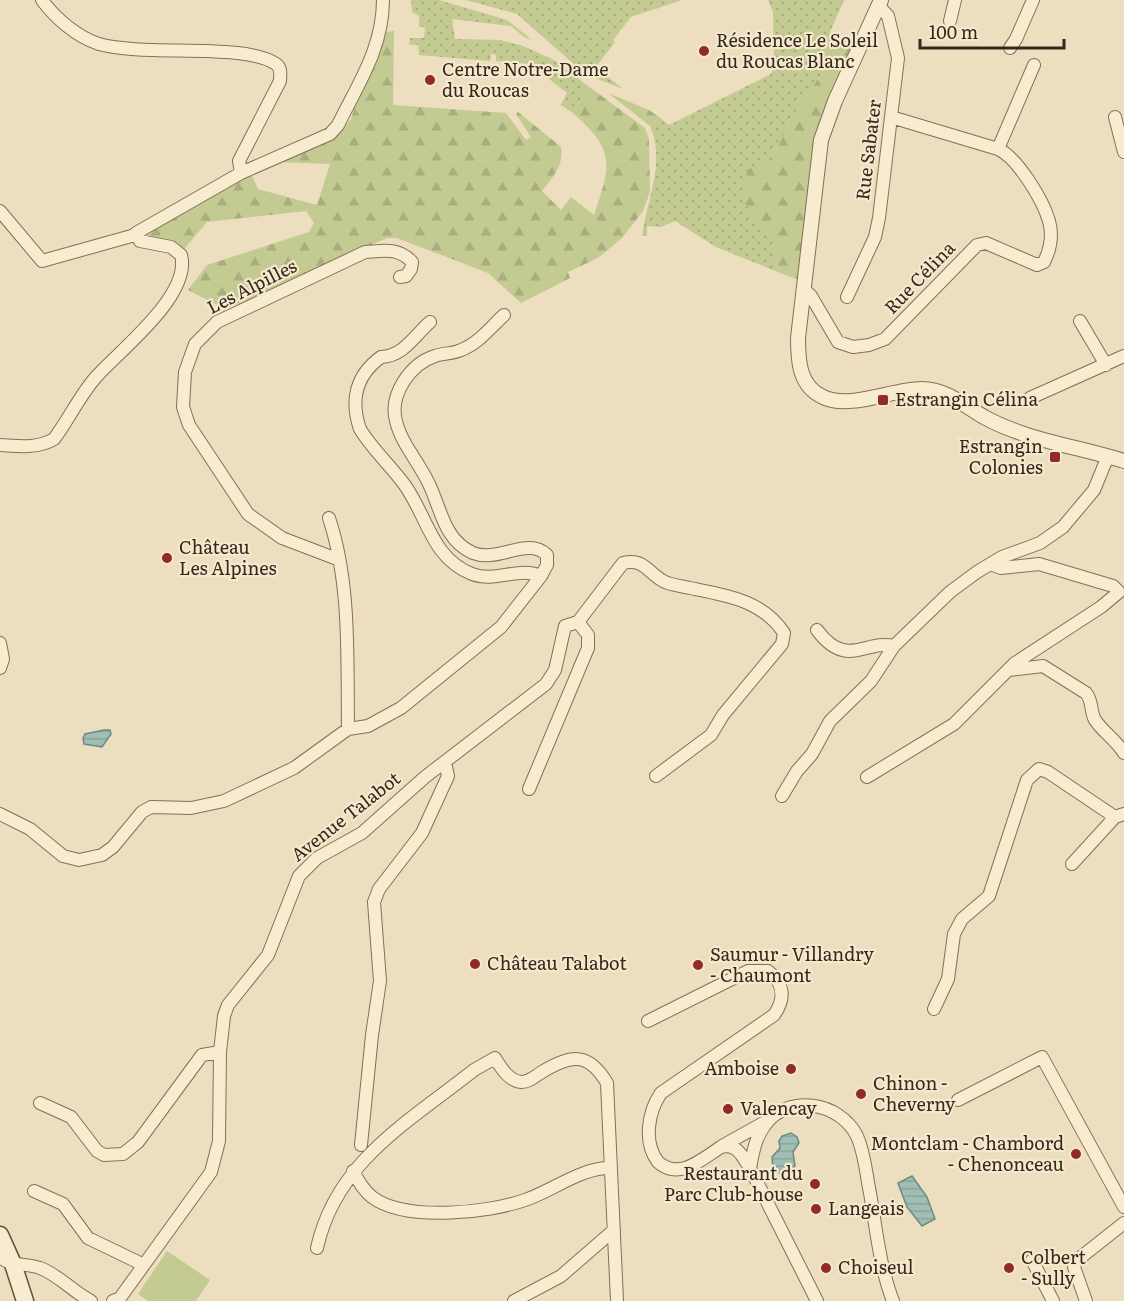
<svg xmlns="http://www.w3.org/2000/svg" width="1124" height="1301" font-family="Literata,serif">
<style>
.grass{fill:url(#grass-dots)}
.forest{fill:url(#forest-firs)}
.pitch{fill:#c3ca92}
.water{fill:url(#water-rules);stroke:#698b82;stroke-width:1.5}
.lines{fill:none;stroke-linecap:round;stroke-linejoin:round}
.minor-casing{stroke:#846f57;stroke-width:14}
.tertiary-casing{stroke:#846f57;stroke-width:16}
.secondary-casing{stroke:#66503b;stroke-width:19}
.minor{stroke:#f8ecd0;stroke-width:12}
.tertiary{stroke:#f8ecd0;stroke-width:14}
.secondary{stroke:#f8ecd0;stroke-width:16}
.poi-dot{fill:#92292a;stroke:#f4e9cd;stroke-width:2}
.labels{text-anchor:middle;stroke-width:4.5;stroke-linejoin:round;paint-order:stroke}
.poi-label{font-size:18px;fill:#34271c;stroke:#f4e9cd;text-anchor:start}
.street-label{font-size:18px;fill:#34271c;stroke:#f4e9cd}
</style>
<defs>
<pattern id="grass-dots" width="8" height="8" patternUnits="userSpaceOnUse" patternTransform="scale(1.5)"><rect width="8" height="8" fill="#c3ca92"/><path d="M2 2h.1M6 6h.1" fill="none" stroke="#a8ae7d" stroke-width="1.8" stroke-linecap="round"/></pattern>
<pattern id="forest-firs" width="22" height="20" patternUnits="userSpaceOnUse" patternTransform="scale(1.5)"><rect width="22" height="20" fill="#c3ca92"/><path d="M5 1l3.5 6h-7zM16 11l3.5 6h-7z" fill="#a8ae7d"/></pattern>
<pattern id="water-rules" width="6" height="5" patternUnits="userSpaceOnUse" patternTransform="scale(1.5)"><rect width="6" height="5" fill="#a1beb5"/><path d="M0 2.5h6" fill="none" stroke="#8ba39b"/></pattern>
</defs>
<rect width="100%" height="100%" fill="#ecdebe"/>
<!-- grass -->
<path class="grass" d="M411,0H439L507,20L532,40L524,37L511,26L452,19L455,39L500,40L521,45L554,60L588,86L573,113L561,105L567,93L530,64L496,61V55L491,54L490,61L419,55L418,45H409L410,38H424L425,27H419V16L412,12Z
M466,0H682L631,17L613,40L615,42L596,67L623,89L585,74L517,14Z
M768,0H844L830,32L822,73L791,118L771,163L742,197L773,242L778,272L716,247L675,221L661,227L647,226V236H642C647,200 666,162 650,126L659,117L669,125L771,74L774,68L773,12Z"/>
<!-- forest -->
<path class="forest" d="M394,31L393,105L506,113L526,140L531,137L516,114L518,112L561,147C564,165 554,176 542,191L561,210L571,197L594,215C611,164 616,151 573,113L588,86L645,128L649,139L650,192L643,211L622,238L598,258L568,272L570,278L521,303L488,273L397,238H387L225,309L188,290L207,265L309,232L314,223L306,211L207,222L184,249L176,242L145,236V231L251,173L258,189L317,205L330,164L277,162L326,141L340,132L351,119L362,82L379,54L386,32Z
M830,32L855,44L824,110L817,133L799,280L778,272L773,242L741,197L748,169L771,163L791,118L822,73Z
M608,93L649,110L659,117L650,126Z"/>
<!-- pitch -->
<path class="pitch" d="M167,1251L210,1280L196,1301H148L138,1294Z"/>
<!-- water -->
<path class="water" d="M104,730H110L111,734L102,747L84,744L83,738L85,734Z
M791,1133L797,1137L799,1143L793,1152L795,1166L790,1172L779,1173L773,1168L772,1157L780,1148L779,1141L782,1136Z
M912,1176L927,1197L935,1219L922,1226L907,1207L898,1183Z"/>
<g class="lines">
<defs>
<path id="minor" d="M42,0C55,18 77,37 99,44C145,57 244,42 276,64C282,68 280,76 280,81L239,161L241,173
M950,21L955,0
M1010,48L1016,39L1033,0
M1115,117L1124,152
M998,149L1034,65
M0,211L42,261L135,235
M804,289L811,296L838,342L853,347L869,345L885,339L977,245L986,243L1037,265L1044,262C1050,250 1053,235 1049,221C1043,200 1017,157 998,149L891,117
M847,297L875,237L879,218L898,58L888,16L878,5
M1080,321L1106,365
M430,322C415,335 404,356 381,357C356,375 350,400 360,429C372,449 390,465 404,484C427,515 431,558 472,574C496,583 519,566 541,576
M1030,398L1124,356
M0,445C19,446 37,449 54,439C69,419 80,395 96,377C120,350 192,295 181,255L171,247L140,241L136,233L241,173L330,134L338,125C358,84 383,48 383,0
M329,518C351,584 347,660 348,729
M337,559L282,538L248,514L189,425L183,407L185,372L195,344L217,322L365,252C383,251 398,247 412,262L411,269L406,276L400,277
M817,630C847,670 865,639 894,646
M0,643L3,659L0,668
M1009,670L1043,666L1086,693C1093,701 1090,711 1095,720C1103,732 1116,740 1124,753
M867,777L954,724L1015,663L1101,607L1119,592L1113,586L1039,564L1001,568L990,564
M529,789L588,648V635L578,622
M782,796L797,771L812,754L830,721L871,681L894,646L950,592L977,572L1002,557L1040,543L1063,527L1094,490L1108,456
M0,814L30,829L63,856L79,860L102,855L113,847L142,812L151,807L191,808L224,801L294,768L348,729L368,726L401,708L501,627L541,576L547,565V555C528,536 498,563 473,553C443,540 441,507 428,482C418,461 401,443 396,421C389,395 410,364 435,356C443,353 453,354 461,350C478,344 491,327 504,315
M1072,864L1115,817L1124,814
M934,1009L948,979L954,934L962,919L989,896L1027,780L1039,769L1048,772L1115,817
M648,1021L748,971H768C784,983 786,998 774,1015L661,1093C648,1112 643,1142 658,1162C679,1181 702,1159 721,1147C737,1143 742,1156 750,1168L817,1301
M958,1100L1042,1057L1124,1207
M40,1103L71,1117L97,1151L104,1155L123,1154L138,1142L202,1055L220,1052
M361,1145L372,1035L380,981L374,902L379,889L422,833L448,776L445,762
M722,1146L767,1121
M750,1168C753,1153 755,1138 765,1125C788,1093 840,1102 857,1136C865,1154 866,1174 870,1193C876,1228 880,1268 893,1301
M353,1171C358,1181 363,1190 372,1197C405,1222 488,1213 525,1200C552,1191 582,1167 611,1168
M34,1191L63,1204L88,1238L144,1265
M317,1248C336,1161 410,1121 474,1070L495,1058C501,1068 509,1081 521,1082C530,1082 535,1076 542,1072C570,1055 588,1051 607,1083L617,1301
M0,1257C12,1267 26,1263 40,1268C59,1275 73,1292 91,1301
M1032,1260L1053,1301
M113,1301L120,1298L211,1172L219,1141L220,1052L224,1016L228,1005L268,955L299,876L317,858L362,833L425,777L546,684L555,670L565,626L578,622L623,563C644,558 647,572 663,581C670,585 682,586 690,588C726,595 762,600 784,633L782,644L723,715L711,735L656,776
M514,1301L561,1276L614,1230
M1086,1301L1074,1267L1076,1261L1124,1223"/>
<path id="tertiary" d="M881,0L835,101L821,140L798,338C798,361 799,386 823,397C849,410 893,389 922,389C946,389 965,406 984,417C1028,441 1077,446 1124,461"/>
<path id="secondary" d="M0,1235L13,1264L25,1301"/>
</defs>
<!-- minor casing -->
<use href="#minor" class="minor-casing"/>
<!-- tertiary casing -->
<use href="#tertiary" class="tertiary-casing"/>
<!-- secondary casing -->
<use href="#secondary" class="secondary-casing"/>
<!-- minor -->
<use href="#minor" class="minor"/>
<!-- tertiary -->
<use href="#tertiary" class="tertiary"/>
<!-- secondary -->
<use href="#secondary" class="secondary"/>
</g>
<!-- markers -->
<g class="poi-dot">
<circle cx="704" cy="51" r="6"/>
<circle cx="430" cy="80" r="6"/>
<rect x="877" y="394" width="12" height="12" rx="3"/>
<rect x="1049" y="451" width="12" height="12" rx="3"/>
<circle cx="167" cy="558" r="6"/>
<circle cx="475" cy="964" r="6"/>
<circle cx="698" cy="965" r="6"/>
<circle cx="791" cy="1069" r="6"/>
<circle cx="861" cy="1094" r="6"/>
<circle cx="728" cy="1109" r="6"/>
<circle cx="1076" cy="1154" r="6"/>
<circle cx="815" cy="1184" r="6"/>
<circle cx="816" cy="1209" r="6"/>
<circle cx="826" cy="1268" r="6"/>
<circle cx="1009" cy="1268" r="6"/>
</g>
<g class="labels">
<!-- poi labels -->
<g class="poi-label">
<text x="716" y="47">Résidence Le Soleil<tspan x="716" dy="21">du Roucas Blanc</tspan></text>
<text x="442" y="76">Centre Notre-Dame<tspan x="442" dy="21">du Roucas</tspan></text>
<text x="895" y="406">Estrangin Célina</text>
<text x="1043" y="453" text-anchor="end">Estrangin<tspan x="1043" dy="21">Colonies</tspan></text>
<text x="179" y="554">Château<tspan x="179" dy="21">Les Alpines</tspan></text>
<text x="710" y="961">Saumur - Villandry<tspan x="710" dy="21">- Chaumont</tspan></text>
<text x="487" y="970">Château Talabot</text>
<text x="779" y="1075" text-anchor="end">Amboise</text>
<text x="873" y="1090">Chinon -<tspan x="873" dy="21">Cheverny</tspan></text>
<text x="740" y="1115">Valencay</text>
<text x="1064" y="1150" text-anchor="end">Montclam - Chambord<tspan x="1064" dy="21">- Chenonceau</tspan></text>
<text x="803" y="1180" text-anchor="end">Restaurant du<tspan x="803" dy="21">Parc Club-house</tspan></text>
<text x="828" y="1215">Langeais</text>
<text x="1021" y="1264">Colbert<tspan x="1021" dy="21">- Sully</tspan></text>
<text x="838" y="1274">Choiseul</text>
</g>
<!-- street labels -->
<g class="street-label">
<text transform="translate(869 150) rotate(-83)" y="6">Rue Sabater</text>
<text transform="translate(920 278) rotate(-46)" y="6">Rue Célina</text>
<text transform="translate(252 287) rotate(-27)" y="6">Les Alpilles</text>
<text transform="translate(346 817) rotate(-38)" y="6">Avenue Talabot</text>
</g>
</g>
<!-- scale -->
<path d="M920 39v9h144v-9" fill="none" stroke="#34271c" stroke-width="3"/>
<text x="929" y="39" font-size="18" fill="#34271c" stroke="#f4e9cd" stroke-width="4.5" paint-order="stroke">100 m</text>
</svg>
